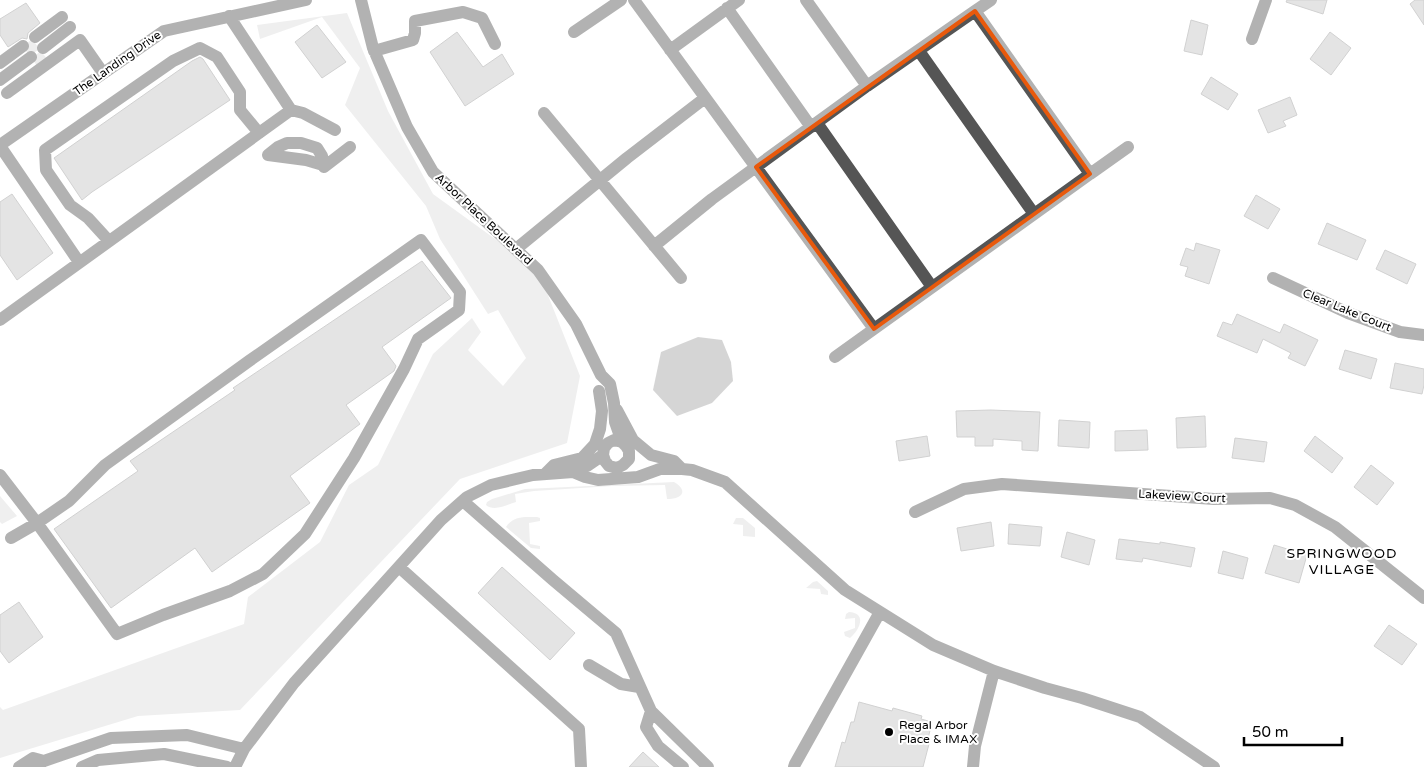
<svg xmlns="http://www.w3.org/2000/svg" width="1424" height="767" font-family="'Varela Round',sans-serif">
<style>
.green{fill:#dcdcdc}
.water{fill:#a3a3a3}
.building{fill:#c4c4c4;stroke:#999}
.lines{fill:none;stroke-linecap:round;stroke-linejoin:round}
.minor-tunnel{stroke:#d9d9d9;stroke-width:12;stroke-dasharray:12 6;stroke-linecap:butt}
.minor{stroke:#555;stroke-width:12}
.marked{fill:none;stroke:#e8590c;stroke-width:4;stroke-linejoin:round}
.poi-dot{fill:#000;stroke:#fff;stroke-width:2}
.labels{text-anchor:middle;stroke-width:4;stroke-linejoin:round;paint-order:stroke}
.street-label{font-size:12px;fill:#000;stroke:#fff}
.poi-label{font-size:12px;fill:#000;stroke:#fff;text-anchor:start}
.neighbourhood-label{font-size:14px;letter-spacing:1px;fill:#000;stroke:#fff}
</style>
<rect width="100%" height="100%" fill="#fff"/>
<!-- green -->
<path class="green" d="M347,13L388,111L433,194L538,270L580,376L567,443L460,479L240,710L138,716L0,758V707L3,710L244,624L248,597L320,542L349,485L378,465L433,354L472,318L481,332L468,350L503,386L526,358L498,310L488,314L440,239L426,206L345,105L360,68L322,17L260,39L257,25Z
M674,482C689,491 682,499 667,499L665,485L612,486L534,491L515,494L516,502C506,505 494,512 486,505L487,502L492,499L525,489Z
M0,496L17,516L2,524L0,522Z
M537,517L540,518V521L529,523L530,544L540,546V549L531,548L506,527C514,515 525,517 537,517Z
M736,518H743L755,528V537L743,536V525L733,524Z
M817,581L828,591V595L821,594L820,589L806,588L813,582Z
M849,612C868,613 859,631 850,638L845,636L844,632L855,628V618L845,619L846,614Z"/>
<!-- water -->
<path class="water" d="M698,337L722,340L731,362L733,381L712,403L677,416L653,390L661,352Z"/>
<!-- building -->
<path class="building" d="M1287,0H1327L1323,14L1286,2Z
M1415,0H1424V25L1410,4Z
M26,3L40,23L28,33L27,39L22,38L8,47L0,35V19Z
M1191,20L1208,25L1202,55L1184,51Z
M317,25L346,62L322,78L295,42Z
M457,32L483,67L502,54L514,74L465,106L430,52Z
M1330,32L1351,48L1331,75L1310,59Z
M200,57L203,59L230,100L92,192L82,200L54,158L192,61Z
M1211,77L1238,94L1228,110L1201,94Z
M1290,97L1297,115L1283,121L1286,126L1268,133L1258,110Z
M12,194L53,253L17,280L0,255V202Z
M1256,195L1280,209L1268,229L1244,216Z
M1327,223L1366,240L1357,260L1318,244Z
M1196,243L1220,250L1209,284L1185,276L1188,267L1180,265L1186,248L1194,251Z
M1385,250L1416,264L1407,284L1376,269Z
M422,261L451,298L382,347L396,366L394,371L346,405L360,424L290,476L310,503L212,572L195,548L111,608L54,529L138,471L130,461L235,390L233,388Z
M1237,314L1280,333L1284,324L1318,340L1305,366L1288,358L1291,353L1263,339L1257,353L1217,336L1223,322L1232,325Z
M1345,350L1377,359L1371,379L1339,369Z
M1395,363L1424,369V385L1422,394L1390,388Z
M991,410L1040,412L1038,451L1022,450V441L993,439V446H975V437H957L956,411Z
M1205,416L1206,447L1177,448L1176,418Z
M1059,420L1090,422L1089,448L1058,446Z
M1147,430L1148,450L1115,451V431Z
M927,436L930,456L899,461L896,441Z
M1315,436L1343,458L1332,473L1304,451Z
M1235,438L1267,442L1264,462L1232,458Z
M1371,465L1394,483L1377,505L1354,487Z
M991,522L994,546L961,551L957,528Z
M1009,524L1042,527L1040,546L1008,544Z
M1067,532L1095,540L1089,565L1061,557Z
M1119,539L1160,544V542L1195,548L1191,567L1143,558L1142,562L1116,559Z
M1274,545L1307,555L1299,583L1265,573Z
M1223,551L1248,558L1243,579L1218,573Z
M502,567L575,633L550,660L478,593Z
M19,602L43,637L9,663L0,651V615Z
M1389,625L1417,644L1402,665L1374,646Z
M859,702L892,711L893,708L922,716L921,719L932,722L927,743L929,744L923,767H835L842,742L845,743L851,722H854Z
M643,752L659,767H629Z"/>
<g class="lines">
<!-- minor-tunnel -->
<path class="minor-tunnel" d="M26,51L39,42
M35,63L47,54"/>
<!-- minor -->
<path class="minor" d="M361,0L373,48L407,127L433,172L538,270L576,324L601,375L610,384L614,403L615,422L622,442L626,446L629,451V459L623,465L617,468L609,466L605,461L603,455L604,448L608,443L614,440L622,442
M634,0L874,329L1090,174L975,11L867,86L806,0
M727,8L811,127
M975,11L991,0
M229,16L291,110
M574,32L621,0
M35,37L62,17
M1252,39L1266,0
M43,48L70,27
M670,50L739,0
M374,51L413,40L415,33V21L463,12L482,18L495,44
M919,51L1034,214
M0,63L23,46
M0,80L31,57
M7,93L80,40L103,73
M544,113L681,278
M817,123L932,287
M287,143H301L317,148L322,156L323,165L306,160L268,155L278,147Z
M0,145L164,31L306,0
M0,146L79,262
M324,167L350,147
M1090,174L1128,147
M109,241L88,218L70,205L46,170L45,150L173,61L200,48L217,57L240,92V110L259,133
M654,246L712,199L867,86
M516,249L627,158L705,98
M1273,278L1348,313L1400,332L1424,335
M0,320L291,110L303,113L335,130
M835,357L874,329
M617,410L633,440L651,455L674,461L682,469
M573,472L585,477L598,480L638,477L660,469H682L692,470L725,482L845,590L933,645L994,671L1045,688L1082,698L1140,717L1214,767
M545,474L554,465L582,458L595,444L600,429L602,411L599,391
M0,475L37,523L117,634L163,615L230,591L263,574L305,534L354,458L404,369L418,339L459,310L460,292L421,240L249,361L105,465L69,501L37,523L11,538
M463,501L553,580L616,633L651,711L708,767
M915,512L964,489L1002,484L1214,499L1270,498L1295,505L1335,527L1424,598
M399,567L579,729L581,767
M589,665L621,684L639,687
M651,711L646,727L658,746L683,767
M19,767L33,758L44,761
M35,767L44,761L111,738L187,735L244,749
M82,767L98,760L164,754L227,767
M235,767L244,749L294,683L441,520L467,497L491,485L533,475L573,472L587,466L603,455
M794,767L795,764L880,612
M973,767L975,746L994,671"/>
</g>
<!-- marked area -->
<path d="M0 0H1424V767H0ZM975,11L1090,174L874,329L756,167Z" fill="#fff" fill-opacity=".55" fill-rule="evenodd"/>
<path class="marked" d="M975,11L1090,174L874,329L756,167Z"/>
<!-- markers -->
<circle class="poi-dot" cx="889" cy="732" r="5"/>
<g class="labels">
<!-- street labels -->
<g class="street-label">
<text transform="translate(117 63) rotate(-35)" y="4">The Landing Drive</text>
<text transform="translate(484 219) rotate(43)" y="4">Arbor Place Boulevard</text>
<text transform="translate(1347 310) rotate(22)" y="4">Clear Lake Court</text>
<text transform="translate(1182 496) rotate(3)" y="4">Lakeview Court</text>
</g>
<!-- poi labels -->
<g class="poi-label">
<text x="899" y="729">Regal Arbor<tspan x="899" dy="14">Place &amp; IMAX</tspan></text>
</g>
<!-- neighbourhood labels -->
<g class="neighbourhood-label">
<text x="1342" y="558">SPRINGWOOD<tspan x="1342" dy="16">VILLAGE</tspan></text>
</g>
</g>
<!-- scale -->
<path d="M1244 737v8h98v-8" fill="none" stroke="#000000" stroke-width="2.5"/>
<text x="1252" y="737" font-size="15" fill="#000000" stroke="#ffffff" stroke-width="4" paint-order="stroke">50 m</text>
</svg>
